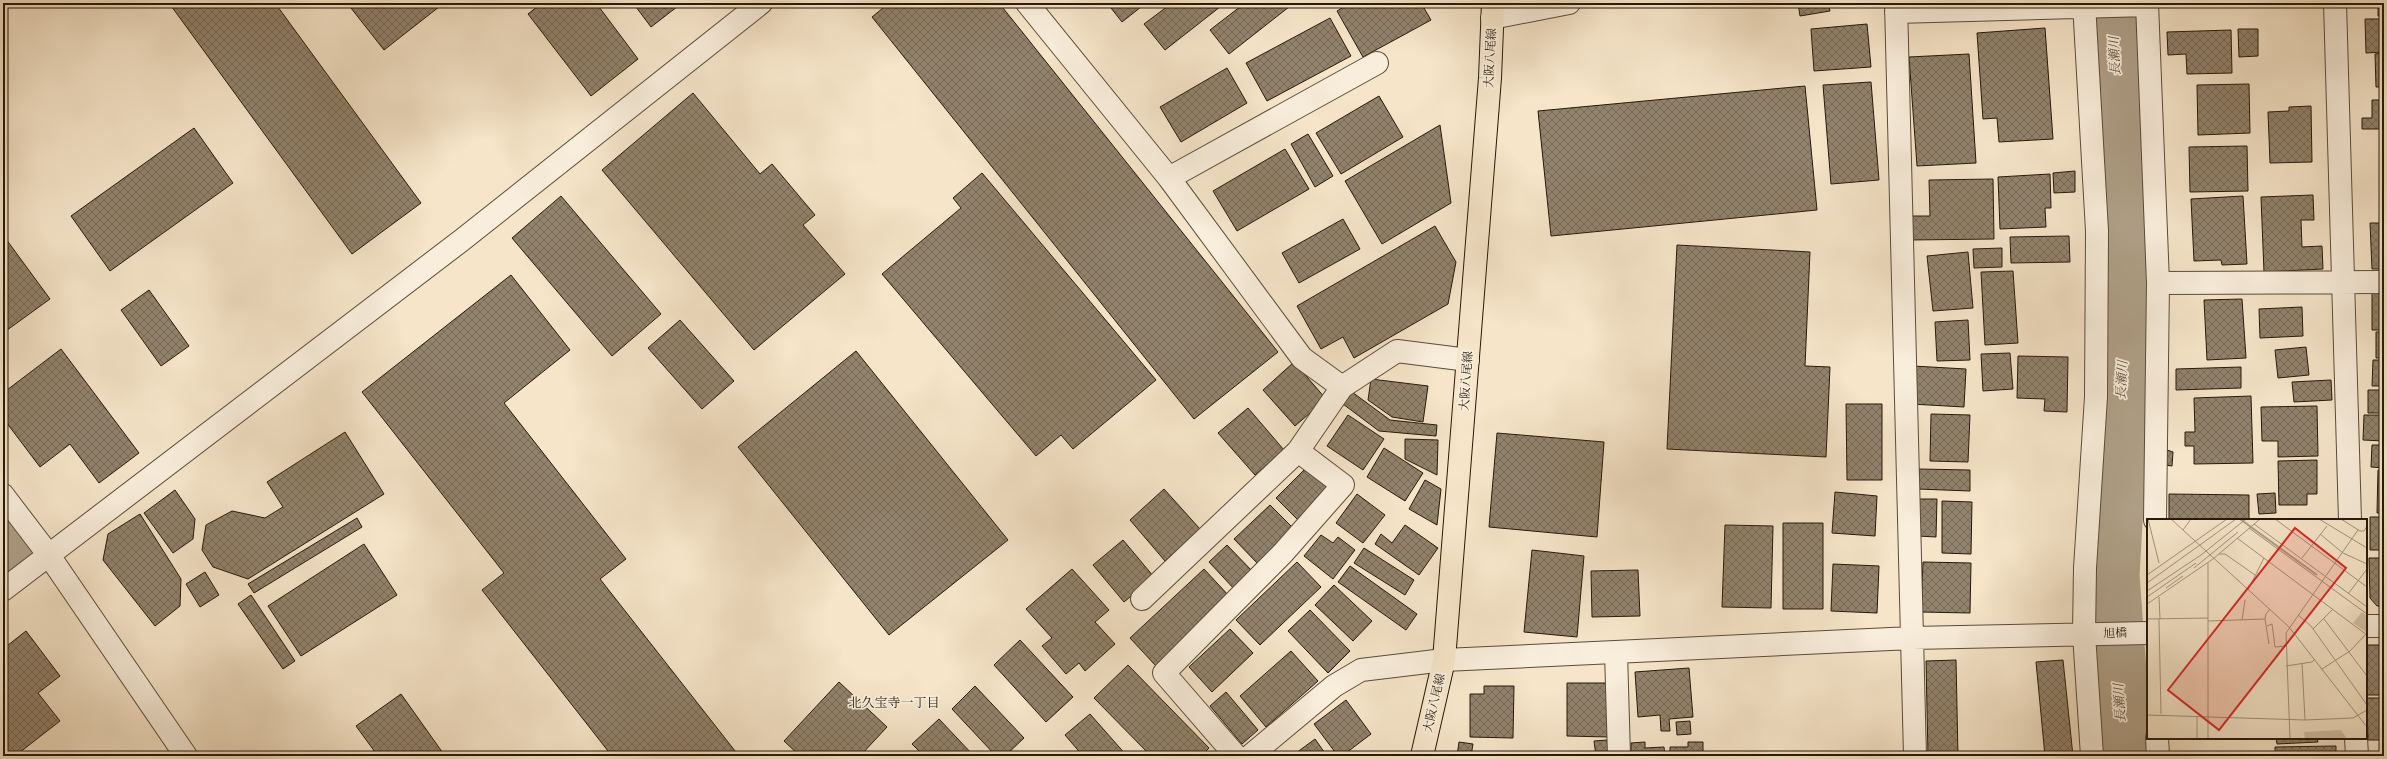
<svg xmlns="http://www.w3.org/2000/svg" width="2387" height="759" font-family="'IM FELL English','Noto Serif JP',serif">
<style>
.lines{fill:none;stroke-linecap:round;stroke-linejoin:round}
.river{stroke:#afa088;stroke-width:61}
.building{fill:url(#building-cross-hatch);stroke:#261909}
.minor-casing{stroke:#5a4c39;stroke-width:24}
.major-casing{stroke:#261909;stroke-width:24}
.minor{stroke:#f9eedc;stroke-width:22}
.major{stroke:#f6e5c9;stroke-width:22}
.labels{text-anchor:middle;stroke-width:3.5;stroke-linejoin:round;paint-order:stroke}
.street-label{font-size:12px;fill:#261909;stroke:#f9eedc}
.water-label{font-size:13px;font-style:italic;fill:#5d4f3c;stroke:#f9eedc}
.neighbourhood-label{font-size:13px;fill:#261909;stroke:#f9eedc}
.inset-river{fill:none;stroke:#afa088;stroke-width:2}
.inset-road{fill:none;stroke:#a3937c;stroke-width:1}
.view{fill:#d62828;fill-opacity:0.15;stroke:#d62828;stroke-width:2}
.inset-edge{fill:none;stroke:#261909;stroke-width:2}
</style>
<defs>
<pattern id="building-cross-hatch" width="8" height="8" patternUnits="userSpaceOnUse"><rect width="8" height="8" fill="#92836d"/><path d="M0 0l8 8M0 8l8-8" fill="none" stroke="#776a58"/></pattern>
</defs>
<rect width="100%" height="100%" fill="#f6e5c9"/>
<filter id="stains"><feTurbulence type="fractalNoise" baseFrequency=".005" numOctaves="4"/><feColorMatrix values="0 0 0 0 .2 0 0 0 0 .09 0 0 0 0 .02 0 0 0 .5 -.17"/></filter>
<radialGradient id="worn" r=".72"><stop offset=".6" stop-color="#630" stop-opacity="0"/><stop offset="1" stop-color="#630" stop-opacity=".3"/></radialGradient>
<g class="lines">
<!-- river -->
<path class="river" d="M2111,3L2123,221L2122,354L2109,575L2122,756
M3,549L8,555"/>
</g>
<!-- building -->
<path class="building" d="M169,3H275L421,203L352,254Z
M347,3H444L384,50Z
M542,3H596L638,59L591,96L528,14Z
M633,3H682L651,27Z
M889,3H999L1278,352L1194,419L872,17Z
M1107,3H1146L1122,22Z
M1172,3H1225L1165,50L1144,24Z
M1245,3H1294L1229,54L1210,30Z
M1351,3H1421L1431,20L1363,57L1337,11Z
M1798,3H1828L1830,11L1800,16Z
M2378,3H2384V16H2378Z
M1330,18L1351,56L1267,101L1246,63Z
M2365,19H2384V52L2366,53Z
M1867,24L1871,67L1814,71L1811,29Z
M2045,28L2053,139L1999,142L1997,118L1983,119L1977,33Z
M2238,29H2258V56L2239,57Z
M2231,30L2232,73L2187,74L2186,54L2168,55L2167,32Z
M2384,53V87H2376L2375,54Z
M1969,54L1976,163L1917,166L1909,57Z
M1227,68L1247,103L1181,142L1160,107Z
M1871,82L1879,180L1831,184L1823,85Z
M2249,84L2250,133L2198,135L2197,85Z
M1805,86L1817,210L1551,236L1538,111Z
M693,93L760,174L772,164L815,215L803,225L845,274L754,350L602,170Z
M1379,96L1403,137L1341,174L1316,133Z
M2372,100H2384V174H2381L2380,129H2362V118H2372Z
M2311,106L2312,162L2270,163L2268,112L2289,111V107Z
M1440,125L1451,203L1382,244L1345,181Z
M194,128L233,183L110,271L71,216Z
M1308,134L1333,176L1315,187L1291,144Z
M2247,146L2248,191L2190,192L2189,147Z
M1285,149L1309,189L1237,231L1213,191Z
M2075,171V192L2054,193L2053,173Z
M982,173L1156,380L1073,449L1061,435L1036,456L882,274L961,208L953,198Z
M2050,174L2051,208H2045L2046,227L2000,229L1998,177Z
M1993,179L1994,239L1911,240V216H1930L1929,180Z
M2313,195L2314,220H2301L2302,247L2322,246L2323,269L2264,272L2261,197Z
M561,196L661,314L612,356L512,238Z
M2243,196L2247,264L2222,265L2221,260L2194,261L2191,199Z
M1343,219L1360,249L1299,283L1282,253Z
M2370,223H2384V269H2372Z
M1435,226L1456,262L1448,304L1354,358L1343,337L1321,349L1297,306Z
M3,235L50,299L3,333Z
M2069,236L2070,262L2011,263L2010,237Z
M1677,245L1810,252L1805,366L1830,367L1826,457L1667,449Z
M2002,248V267L1974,268L1973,249Z
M1968,252L1973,308L1933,311L1927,256Z
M2013,271L2018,343L1985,345L1981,272Z
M511,275L570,350L504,403L626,559L600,579L739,756H612L482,590L504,573L362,392Z
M149,290L189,346L161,366L121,310Z
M2372,293H2384V330H2372Z
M2242,299L2246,358L2207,360L2204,300Z
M2302,307L2303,336L2260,338L2259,309Z
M680,320L734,381L702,409L648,348Z
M1968,320L1970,360L1937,361L1935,322Z
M2376,332H2384V358H2376Z
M2306,347L2309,375L2278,378L2275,350Z
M61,349L139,453L99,483L70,444L40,467L3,418V393Z
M856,351L1008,540L889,635L738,447Z
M2010,353L2013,389L1983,391L1981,354Z
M2018,356L2068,357L2067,412L2044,411L2045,399L2017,398Z
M2373,360H2384V386H2372Z
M1294,362L1326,399L1295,426L1263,390Z
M1913,366L1966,369L1964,407L1911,404Z
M2241,367V388L2176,390V369Z
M1371,379L1428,386L1423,422L1392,417L1368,400Z
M2331,380L2332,400L2294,402L2292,382Z
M2368,390H2384V413H2368Z
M1352,392L1390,420L1437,425L1436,436L1379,431L1343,404Z
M2251,396L2253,463L2194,464V446H2185V432H2195L2194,398Z
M1846,404H1882V480H1847Z
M2317,406L2318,456L2278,457V441H2262L2261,407Z
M1248,408L1284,450L1255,475L1218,433Z
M1931,414L1970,415L1968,462L1930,461Z
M1348,415L1384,439L1363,470L1327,446Z
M2364,415H2384V441L2363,440Z
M345,432L384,494L248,579L213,567L202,550L206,525L232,511L265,518L283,507L267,482Z
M1497,433L1604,442L1597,537L1489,527Z
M1405,439L1438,440L1437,475L1405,459Z
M2372,445H2384V468L2371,467Z
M1384,448L1423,473L1405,501L1367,477Z
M2167,450L2173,452L2172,466L2165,465Z
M2317,460V494H2307V505H2279L2278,461Z
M1309,465L1331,486L1298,520L1276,498Z
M1919,469L1970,470V491L1918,489Z
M2378,470L2384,471V513H2377Z
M1425,480L1441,489L1437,525L1409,509Z
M1164,489L1200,529L1165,561L1130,520Z
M175,490L195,519L193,539L173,553L144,513Z
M1835,492L1877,496L1875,536L1832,533Z
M2275,493L2276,513L2259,514L2257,494Z
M1357,494L1385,515L1363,543L1336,523Z
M2169,494L2249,495V520H2169Z
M1919,499H1937L1936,537L1918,536Z
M1942,501L1972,502L1971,554L1942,553Z
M1270,505L1294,529L1258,564L1234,539Z
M140,514L181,579L180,606L155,626L103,560L108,534Z
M2370,517H2384V550H2370Z
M357,518L362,527L254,593L248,584Z
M1783,523H1823V609H1783Z
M1405,525L1438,548L1419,575L1375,544L1381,534L1392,543Z
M1725,525L1773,526L1771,608L1722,607Z
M1321,535L1333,543L1338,537L1355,550L1333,579L1304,556Z
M1123,540L1154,577L1124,602L1093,565Z
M364,544L397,595L301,656L268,606Z
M1227,545L1254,573L1236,591L1209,562Z
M1364,548L1414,580L1405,595L1354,563Z
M1532,550L1584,556L1577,637L1524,632Z
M2369,558H2384V606H2377L2370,598Z
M1297,562L1321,587L1260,645L1236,620Z
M1923,562L1971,563L1970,613L1921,612Z
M1833,564L1879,566L1877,613L1831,611Z
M1350,566L1417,614L1406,630L1338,582Z
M1072,569L1109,610L1095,622L1115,644L1085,671L1079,663L1066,674L1042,646L1052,638L1026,609Z
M1204,569L1230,597L1156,666L1130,638Z
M1638,570L1640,616L1592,617L1591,571Z
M205,572L219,595L200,607L186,584Z
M1334,585L1372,621L1353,641L1315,605Z
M251,595L295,661L283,669L238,604Z
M1310,610L1350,651L1328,673L1288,631Z
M1230,629L1253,653L1212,692L1189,667Z
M26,631L60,676L38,693L60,721L15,756H3V649Z
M1020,640L1073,697L1046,722L994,665Z
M2366,645H2384V695H2366Z
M1291,651L1318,681L1266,727L1240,696Z
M1956,660L1958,756H1928L1926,661Z
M2063,660L2073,756H2045L2036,662Z
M1128,665L1209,748L1201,756H1151L1094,698Z
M1689,668L1693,717L1669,719L1670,731H1661L1660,715L1638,717L1635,672Z
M839,682L887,727L860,756H800L784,741Z
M1567,683H1609V737L1567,736Z
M975,686L1024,738L1005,756H996L952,709Z
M1484,686H1514L1513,738L1470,737V694H1484Z
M1226,692L1258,730L1242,744L1210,706Z
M401,694L445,756H378L356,726Z
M2367,698H2383L2384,740H2368Z
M1346,700L1371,734L1342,756H1338L1314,724Z
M1090,714L1127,756H1083L1065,735Z
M939,719L974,756H924L912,744Z
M1690,721L1691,734L1677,735L1676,722Z
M2276,738H2317L2318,742L2277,744Z
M1315,739L1327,756H1292Z
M1607,740L1609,756H1596L1594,741Z
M1459,742L1473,744L1471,756H1457Z
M1645,742V748L1664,747L1665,756H1631V743Z
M1688,742H1703V756H1670V747H1688Z
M2336,746V756H2275V747Z"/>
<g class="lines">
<defs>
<path id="minor" d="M1027,3L1169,178L1302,358L1342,387
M1896,3L1915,756
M2084,3L2097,231L2096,397L2085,568L2084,634L2092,756
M2147,3L2158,283L2155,520
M2335,3L2350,520
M1896,12L2147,5
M1492,18L1569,3
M1169,178L1377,63
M2158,283L2384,282
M3,495L48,554L186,756
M3,590L462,240L761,3
M1142,599L1298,451L1342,387L1397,351L1468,360
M2366,626H2384
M1616,652L1619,756
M2157,738L2158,756
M2356,738L2357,756
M1236,756L1164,673L1283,553L1343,485L1298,451
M1250,756L1334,686L1361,670L1444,660L1912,638L2148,633"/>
<path id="major" d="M1422,756L1444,660L1490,78L1493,3"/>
</defs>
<!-- minor casing -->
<use href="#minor" class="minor-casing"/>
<!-- major casing -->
<use href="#major" class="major-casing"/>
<!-- minor -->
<use href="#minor" class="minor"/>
<!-- major -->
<use href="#major" class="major"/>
</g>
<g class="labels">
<!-- street labels -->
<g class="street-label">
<text transform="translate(1490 58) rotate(-87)" y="4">大阪八尾線</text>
<text transform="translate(1466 381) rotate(-86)" y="4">大阪八尾線</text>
<text transform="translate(2115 633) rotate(-2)" y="4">旭橋</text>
<text transform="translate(1434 703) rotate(-77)" y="4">大阪八尾線</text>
</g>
<!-- water labels -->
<g class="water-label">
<text transform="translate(2114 56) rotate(-93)" y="5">長瀬川</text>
<text transform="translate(2121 380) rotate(-87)" y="5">長瀬川</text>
<text transform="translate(2119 703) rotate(-94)" y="5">長瀬川</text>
</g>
<!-- neighbourhood labels -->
<g class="neighbourhood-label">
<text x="894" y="707">北久宝寺一丁目</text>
</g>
</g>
<!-- overview -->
<g transform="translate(2147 519)">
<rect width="220" height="220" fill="#f6e5c9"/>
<path d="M215,93L220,97L219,113L206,104ZM194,211L200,220H158L157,213Z" fill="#d3c2a8"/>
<path class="inset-river" d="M93,0L170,56"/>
<path class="inset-road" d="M1,0L12,44M24,0L142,108L220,208M128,0L220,68M172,0L220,29M194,0L213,12H217L220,7M107,5L220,88M102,9L220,95M36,11L44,0M173,15L196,34L220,45M90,19L220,116M72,35H78L108,56M155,39L180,7M122,43L133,28M47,49L91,13M0,56L80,0M0,64L89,0M19,69L36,57M101,71L117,39M0,72L54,36L99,0M201,75L220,50M0,78L49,44M12,78L13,100M0,85L66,40L113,0M151,96L164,107L220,186M0,100L61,99M12,100L14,195M177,100L220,157M95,101L98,81M61,102L118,100M120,107L125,105L128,128L139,127M166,110L186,90M122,125L118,100L119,95L123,90M155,144L158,201M139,147L165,143L168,140M175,150L203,132L220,114M0,196L158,201L206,199L220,191M50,220V197M61,220V44M143,220L139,114L211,11"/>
<path class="view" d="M148,9L199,49L72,211L21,171Z"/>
<rect width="220" height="220" class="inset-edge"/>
</g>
<!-- margin -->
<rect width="2387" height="759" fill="none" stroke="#f6e5c9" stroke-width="16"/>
<rect x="4" y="4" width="2379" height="751" fill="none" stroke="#261909" stroke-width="2"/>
<rect x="8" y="8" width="2371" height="743" fill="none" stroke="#261909"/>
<rect width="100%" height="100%" filter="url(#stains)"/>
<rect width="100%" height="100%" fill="url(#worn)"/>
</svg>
